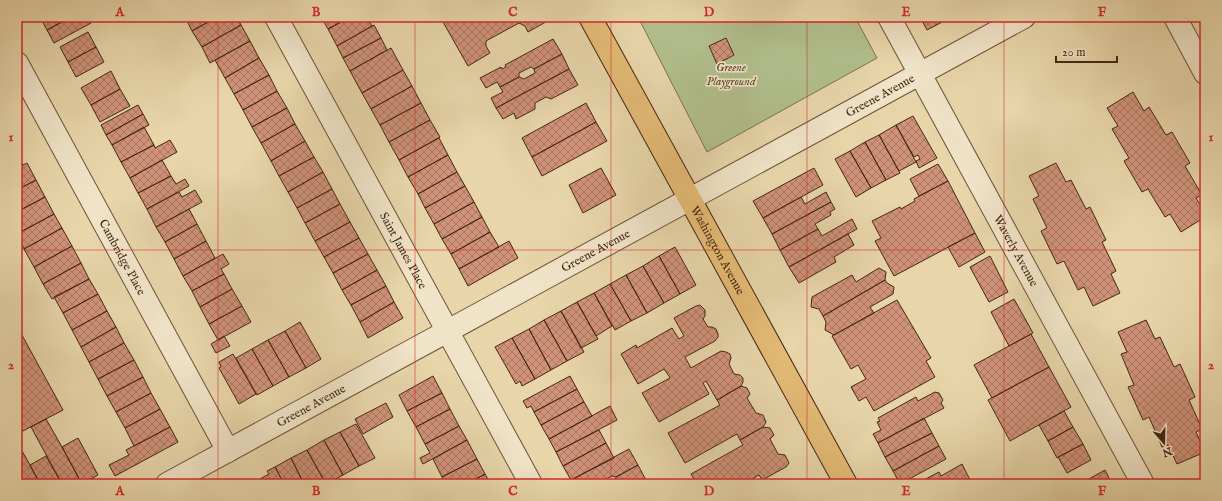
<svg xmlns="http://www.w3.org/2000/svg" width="1222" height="501" font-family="'IM FELL English',serif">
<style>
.park{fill:#b1bf8c;stroke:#7a724f}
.building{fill:url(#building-cross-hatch);stroke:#442612}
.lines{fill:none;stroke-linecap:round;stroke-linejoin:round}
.minor-casing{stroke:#6d5238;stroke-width:24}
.major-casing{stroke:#442612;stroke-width:24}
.minor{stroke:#f0e4c8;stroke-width:22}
.major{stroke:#e4bb75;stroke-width:22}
.grid{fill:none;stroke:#d62828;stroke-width:1;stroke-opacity:0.55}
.labels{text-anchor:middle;stroke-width:3.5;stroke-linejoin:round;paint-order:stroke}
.park-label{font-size:12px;font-style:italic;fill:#5a452a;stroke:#f0e4c8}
.street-label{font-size:12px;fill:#442612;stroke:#f0e4c8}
.neatline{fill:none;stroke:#d62828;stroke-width:1.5}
.grid-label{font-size:13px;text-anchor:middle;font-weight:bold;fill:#d62828}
</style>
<defs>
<pattern id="building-cross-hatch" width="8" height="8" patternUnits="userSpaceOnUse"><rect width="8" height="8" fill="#d09279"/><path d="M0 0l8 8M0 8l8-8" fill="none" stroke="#aa7762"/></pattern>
</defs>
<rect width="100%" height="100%" fill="#e8d6aa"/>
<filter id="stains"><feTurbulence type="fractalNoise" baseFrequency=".005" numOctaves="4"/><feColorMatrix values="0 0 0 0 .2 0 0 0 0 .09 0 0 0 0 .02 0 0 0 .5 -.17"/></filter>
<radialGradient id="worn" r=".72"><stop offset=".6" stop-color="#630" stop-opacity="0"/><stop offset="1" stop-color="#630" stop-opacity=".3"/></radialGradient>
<!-- park -->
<path class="park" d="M638,17H855L877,58L707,152Z"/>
<!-- building -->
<path class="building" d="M40,17H71L47,30Z
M71,17H88L91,23L54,43L47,30Z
M185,17H217L192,31Z
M217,17H237L241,25L202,47L192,31Z
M321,17H350L328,29Z
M350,17H367L372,26L337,46L328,29Z
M453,17H550L551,19L528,32L525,26L519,23L486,41V46L490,53L468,66L443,22Z
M920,17H942L944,21L927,30Z
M241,25L250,41L210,63L202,47Z
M374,25L381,38L343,58L337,46Z
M88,32L96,47L68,62L60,47Z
M381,38L387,50L350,71L343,58Z
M726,38L734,55L717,64L709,46Z
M553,39L562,54L534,69L531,67L519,73V77L500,87L497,82L486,88L480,78L501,67L502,69L506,67L505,65Z
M250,41L259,58L225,78L215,60Z
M96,47L104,62L76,77L68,62Z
M391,48L403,70L362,93L350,71Z
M562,54L569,69L496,108L491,98L503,92L500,87L519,77L524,79L535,73L534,69Z
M259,58L269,75L234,94L225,78Z
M569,69L578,85L551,99L546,97L535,103V109L516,119L514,113L503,119L496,108Z
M403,70L412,86L371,109L362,93Z
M111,71L120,89L91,105L81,88Z
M269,75L277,91L243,110L234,94Z
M412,86L421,103L380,125L371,109Z
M120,89L130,106L100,122L91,105Z
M277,91L287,108L252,127L243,110Z
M1133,92L1144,111L1149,107L1166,135L1172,132L1190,163L1185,166L1202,195L1196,198L1205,213V217L1181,232L1170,214L1165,217L1148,189L1142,192L1124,161L1129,158L1112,129L1118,126L1107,108Z
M421,103L430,120L389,142L380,125Z
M586,103L596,122L532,157L522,138Z
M138,105L143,114L106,135L101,125Z
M287,108L295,124L261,143L252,127Z
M143,114L149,125L112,145L106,135Z
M913,116L937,158L919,168L916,161L920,159L918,155L914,157L896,125Z
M430,120L440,137L399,160L389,142Z
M596,122L607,141L542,176L532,157Z
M295,124L305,141L271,161L261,143Z
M896,125L916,162L899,171L879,135Z
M144,127L154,145L121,162L112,145Z
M879,135L900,173L886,180L865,142Z
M439,138L448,155L408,177L399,160Z
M170,140L177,152L130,178L121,162L154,145L155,148Z
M305,141L314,157L279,176L271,161Z
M865,142L886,180L871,188L850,151Z
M850,151L871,188L856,197L835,159Z
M17,154L23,165L17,168Z
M448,155L457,172L418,194L408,177Z
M314,157L323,172L288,192L279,176Z
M162,160L171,176L138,193L130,178Z
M27,163L36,180L17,190V168Z
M1056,163L1066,182L1071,180L1086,209L1090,207L1106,240L1102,242L1116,271L1111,274L1120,293L1093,306L1084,287L1078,290L1064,261L1057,264L1041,231L1047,228L1033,199L1039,196L1029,176Z
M938,164L948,181L919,196L910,179Z
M601,168L616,195L583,213L569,185Z
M814,168L823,185L763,218L753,201Z
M323,172L332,189L297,208L288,192Z
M457,172L465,186L425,208L418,194Z
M171,176L176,184L185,179L189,186L147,209L138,193Z
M36,180L45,197L17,212V190Z
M948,181L975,233L894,276L875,241L881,238L872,221L900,207L901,209L915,201L914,199Z
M465,186L474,202L434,224L425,208Z
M332,189L340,204L305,223L297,208Z
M195,190L202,202L156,227L147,209L179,192L182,197Z
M826,192L831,202L772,234L763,218L801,197L805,204Z
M45,197L54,214L17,234V212Z
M474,202L482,217L442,239L434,224Z
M831,202L835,209L830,212L831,215L815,224L818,229L780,250L772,234Z
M340,204L350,222L315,241L305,223Z
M189,209L197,224L165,242L156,227Z
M54,214L62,228L24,249L17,234Z
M482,217L490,232L451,254L442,239Z
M852,219L857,229L789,267L780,250L818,229L822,236Z
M350,222L359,238L324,257L315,241Z
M197,224L206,241L174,259L165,242Z
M62,228L72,246L34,267L24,249Z
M490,232L499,247L459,269L451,254Z
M975,233L985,252L959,267L948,247Z
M848,234L854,245L834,257L836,262L799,283L789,267Z
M359,238L368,254L333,273L324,257Z
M206,241L215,258L183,276L174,259Z
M509,241L518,258L468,286L459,269Z
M72,246L81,263L43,284L34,267Z
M675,247L696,285L680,294L659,256Z
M223,254L229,264L221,269L224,274L192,291L183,276Z
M368,254L377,270L342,290L333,273Z
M659,256L680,294L664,303L643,266Z
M990,256L1008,292L989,302L970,267Z
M81,263L89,279L52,299L43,284Z
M643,266L664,303L647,313L626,275Z
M879,268L886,272L885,280L823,316L819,309L811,307L812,297L852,275L856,282Z
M377,270L386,286L351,305L342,290Z
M224,274L232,289L200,307L192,291Z
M626,275L647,313L631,321L610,284Z
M89,279L98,294L63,313L54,297Z
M885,280L887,283L894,287L893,294L870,307L874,313L834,335L825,330L826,322L823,316Z
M610,284L631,321L615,330L594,293Z
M386,286L394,302L360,322L351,305Z
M232,289L242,306L209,324L200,307Z
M594,293L612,326L596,336L577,302Z
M98,294L107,311L72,330L63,313Z
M1014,299L1033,333L1009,346L991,312Z
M897,300L931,358L926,361L935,377L874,411L866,397L859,401L851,387L866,379L858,365L851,369L832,336Z
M394,302L403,318L368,338L360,322Z
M577,302L598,339L581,348L561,311Z
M700,305L705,310V316L703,319L708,327H712L716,329L718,334V337L715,341L685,357L691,368L721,351L726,352L730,354L731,358L729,364L734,374L740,375L743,378V382L741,386L717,400L706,381L703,383L709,394L659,422L642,393L670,378L669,376L664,369L638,384L621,354L636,345L637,348L672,328L679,339L684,336L674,318L696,306Z
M242,306L251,322L218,340L209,324Z
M107,311L116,327L81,347L72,330Z
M561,311L584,352L567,361L544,320Z
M544,320L567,361L551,370L529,329Z
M1146,320L1155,339L1160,337L1174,367L1180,364L1195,397L1189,400L1202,429L1196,432L1205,452L1177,464L1168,445L1162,447L1149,417L1143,420L1128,387L1134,385L1121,354L1127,352L1118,332Z
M300,322L321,359L306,368L285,331Z
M17,326L63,410L17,434Z
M116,327L124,343L89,362L81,347Z
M529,329L551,370L535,379L512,338Z
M285,331L306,368L289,377L268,340Z
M1031,334L1049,367L992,398L974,365Z
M224,336L230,346L216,353L211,344Z
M512,338L535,379L522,386L520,381L516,384L495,347Z
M268,340L289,377L273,386L252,349Z
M124,343L134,360L98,379L89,362Z
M252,349L273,386L257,395L236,358Z
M233,354L256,394L239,404L219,368L221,367L219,362Z
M134,360L143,377L107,396L98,379Z
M1049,367L1071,407L1010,441L988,400Z
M433,376L442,393L407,411L399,395Z
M570,376L577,389L534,412L531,406L527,408L523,401Z
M143,377L151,393L116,412L107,396Z
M741,386L747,388L750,394L747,398L756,413L763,415L766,422L763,427L740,440L737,434L685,463L668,433L720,405L717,400Z
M577,389L584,402L541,425L534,412Z
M935,392L939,393L943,400L941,403L944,408L878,443L873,434L881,430L877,422L880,421L878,418L916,397L918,401Z
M151,393L160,409L125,428L116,412Z
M442,393L450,409L416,427L407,411Z
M584,402L592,416L549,439L541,425Z
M386,403L393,417L363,434L355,419Z
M610,406L617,420L556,452L549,439Z
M160,409L170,427L134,446L125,428Z
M450,409L459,426L425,444L416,427Z
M1064,411L1073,427L1048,441L1039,425Z
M924,418L932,433L885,457L878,443Z
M46,419L62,447L82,484H62L31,427Z
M356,424L375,458L359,466L340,432Z
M459,426L467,440L423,464L420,458L430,453L425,444Z
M170,427L178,442L115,476L109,465L129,455L126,450Z
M763,427L770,428L774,435L770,439L778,454L785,455L789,463L786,467L762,480L759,475L743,484H697L691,474L743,445L740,440Z
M1073,427L1083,444L1057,458L1048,441Z
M599,430L606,443L563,466L556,452Z
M340,432L359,466L343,475L324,440Z
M932,433L939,446L893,471L885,457Z
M78,438L98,475L82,484L62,447Z
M324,440L343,475L326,484L307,450Z
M467,440L477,459L442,477L433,459Z
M17,442L30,465L40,484H19L17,480Z
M606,443L614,458L571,480L563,466Z
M1083,444L1091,460L1067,473L1058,457Z
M939,446L946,459L900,484L893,471Z
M629,449L638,465L616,477L612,476L604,480L603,484H573L571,480Z
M307,450L326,484H304L291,458Z
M46,456L62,484H40L30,465Z
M291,458L304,484H284L275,467Z
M477,459L485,474L467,484H446L442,477Z
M962,464L971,482L967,484H916L939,472L941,476Z
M638,465L648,484H610L615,481L616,477Z
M275,467L284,484H261L260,479L269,474L267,471Z
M1105,470L1112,484H1092L1089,479Z
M485,474L491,484H467Z
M1089,479L1092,484H1079Z"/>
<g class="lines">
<defs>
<g id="minor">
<path id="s1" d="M276,17L531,484"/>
<path id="s2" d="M889,17L1143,484"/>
<path d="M1175,17L1205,73"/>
<path id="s3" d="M17,63L228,451"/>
<path id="s4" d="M167,484L1024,17"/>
</g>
<g id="major">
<path id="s5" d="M590,17L846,484"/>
</g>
</defs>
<!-- minor casing -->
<use href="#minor" class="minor-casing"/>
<!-- major casing -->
<use href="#major" class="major-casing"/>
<!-- minor -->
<use href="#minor" class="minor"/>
<!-- major -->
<use href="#major" class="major"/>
</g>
<!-- grid -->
<path class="grid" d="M218,17V484M415,17V484M611,17V484M807,17V484M1004,17V484M17,250H1205"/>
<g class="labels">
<!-- park labels -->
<g class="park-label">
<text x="731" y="71">Greene<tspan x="731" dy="14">Playground</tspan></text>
</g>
<!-- street labels -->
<g class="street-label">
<text dy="4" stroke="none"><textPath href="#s4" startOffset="812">Greene Avenue</textPath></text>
<text dy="4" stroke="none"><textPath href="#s4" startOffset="488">Greene Avenue</textPath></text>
<text dy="4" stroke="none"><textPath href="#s1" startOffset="266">Saint James Place</textPath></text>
<text dy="4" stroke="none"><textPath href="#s5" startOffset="266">Washington Avenue</textPath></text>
<text dy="4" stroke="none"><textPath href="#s2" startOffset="266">Waverly Avenue</textPath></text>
<text dy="4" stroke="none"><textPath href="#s3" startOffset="221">Cambridge Place</textPath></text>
<text dy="4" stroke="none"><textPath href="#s4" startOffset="164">Greene Avenue</textPath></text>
</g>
</g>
<!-- margin -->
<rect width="1222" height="501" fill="none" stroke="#e8d6aa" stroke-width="44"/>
<!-- north arrow -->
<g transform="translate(1164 443) rotate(160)" stroke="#f0e4c8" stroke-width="3" paint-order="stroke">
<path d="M0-3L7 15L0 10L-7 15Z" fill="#442612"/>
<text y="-6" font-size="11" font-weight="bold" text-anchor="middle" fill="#442612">N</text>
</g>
<!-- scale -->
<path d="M1056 56v6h61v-6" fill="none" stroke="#442612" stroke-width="2"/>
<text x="1062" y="56" font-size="12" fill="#442612" stroke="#f0e4c8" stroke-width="3" paint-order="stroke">20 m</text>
<rect x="22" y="22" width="1178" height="457" class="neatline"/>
<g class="grid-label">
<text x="120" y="16">A</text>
<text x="316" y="16">B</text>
<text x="513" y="16">C</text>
<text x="709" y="16">D</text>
<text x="906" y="16">E</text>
<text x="1102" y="16">F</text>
<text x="11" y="141">1</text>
<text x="1211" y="141">1</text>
<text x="11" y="369">2</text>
<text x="1211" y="369">2</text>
<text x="120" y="495">A</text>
<text x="316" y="495">B</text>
<text x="513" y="495">C</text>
<text x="709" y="495">D</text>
<text x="906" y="495">E</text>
<text x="1102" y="495">F</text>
</g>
<rect width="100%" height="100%" filter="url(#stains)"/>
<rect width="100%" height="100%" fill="url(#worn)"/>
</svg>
